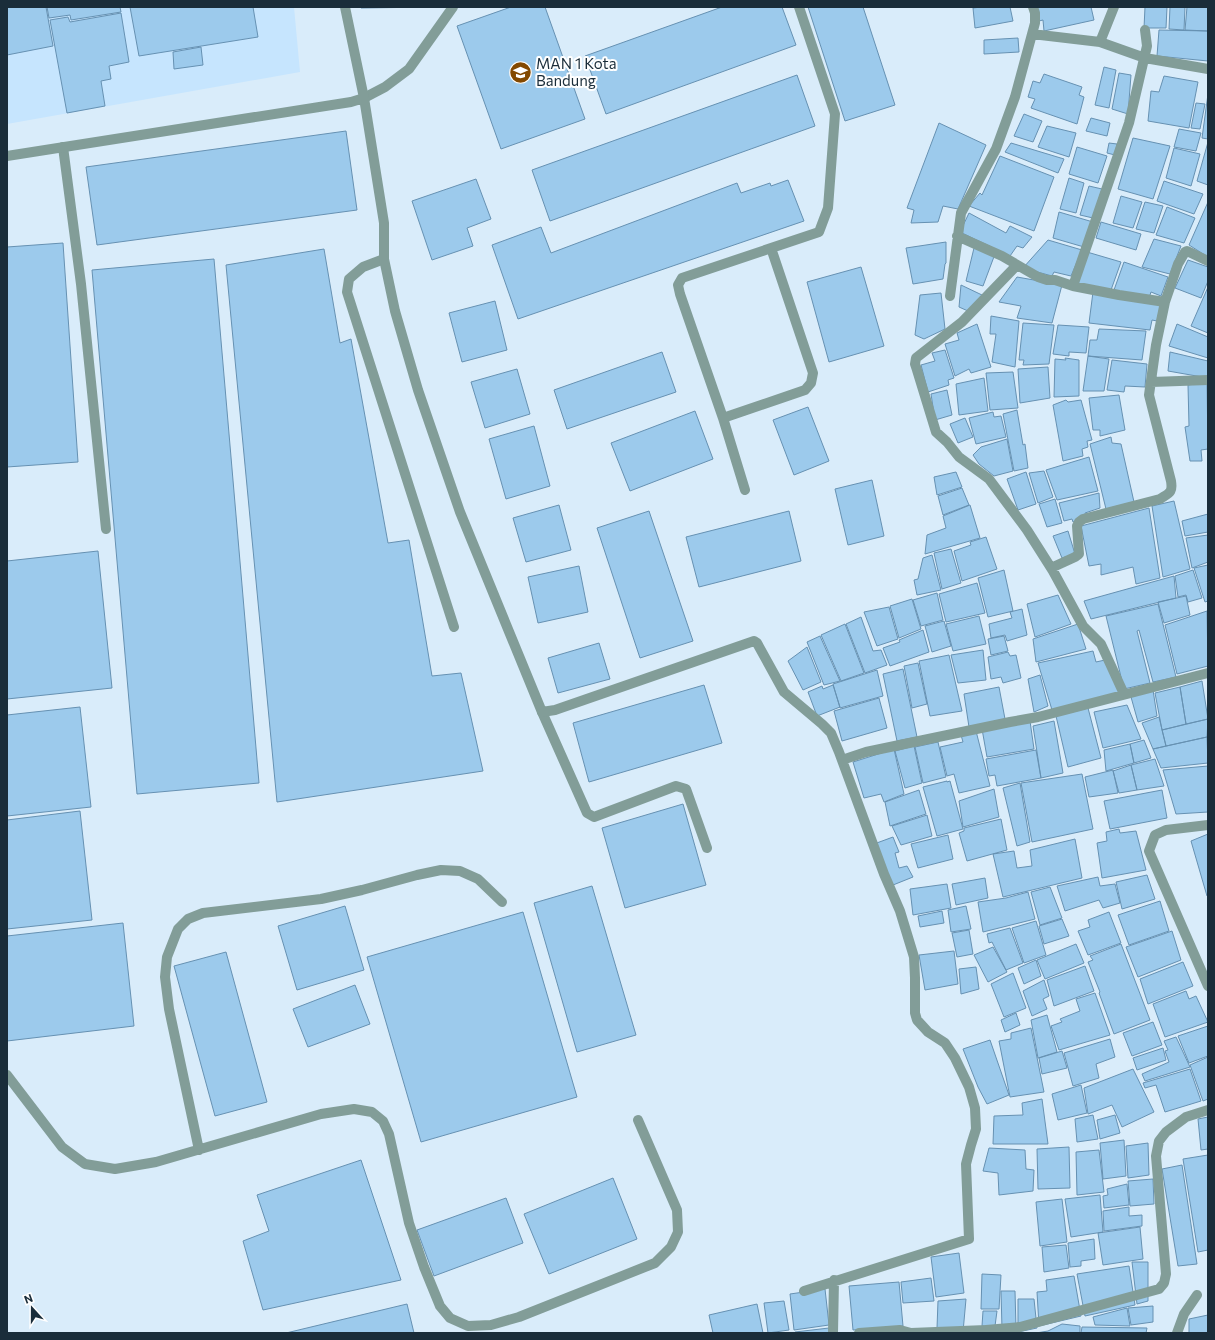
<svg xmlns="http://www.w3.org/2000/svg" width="1215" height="1340" font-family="Commissioner,sans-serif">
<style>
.built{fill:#c6e5fe}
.building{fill:#9ccaec;stroke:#6691b2}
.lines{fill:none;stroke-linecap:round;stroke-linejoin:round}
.lane{stroke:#829d98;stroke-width:10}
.street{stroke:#829d98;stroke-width:10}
.labels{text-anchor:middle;stroke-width:4;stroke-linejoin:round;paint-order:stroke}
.poi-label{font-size:15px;fill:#1a2d3a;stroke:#fff;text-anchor:start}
</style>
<rect width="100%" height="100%" fill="#d9ecfa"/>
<!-- built -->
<path class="built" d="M7,7H294L300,72L7,124Z"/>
<!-- building -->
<path class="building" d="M7,7H46L53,46L7,55Z
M47,7H120L121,12L71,20L70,15L49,18Z
M130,7H253L258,37L139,56Z
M361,7H432L361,8Z
M511,7H545L585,119L501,149L457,26Z
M722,7H782L796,45L606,114L585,56Z
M808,7H863L895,105L845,121Z
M981,7H1010L1013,21L975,28L973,8Z
M1037,7H1091L1094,20L1044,31L1043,20L1039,21Z
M1145,7H1167L1166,28H1144Z
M1170,7H1185L1184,30L1169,29Z
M1187,7H1208V31L1185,30Z
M121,13L129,62L109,66L111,79L101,81L105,106L67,113L50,20L68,17L70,22Z
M1159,30L1208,31V61L1157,56Z
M1018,38L1019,52L984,54V40Z
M201,47L203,65L174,69L173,52Z
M1104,67L1116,70L1109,108L1095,105Z
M1119,73L1131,75L1128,114L1112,109Z
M1044,74L1082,87L1079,95L1084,97L1077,124L1031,108L1035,99L1028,97L1033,81L1040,83Z
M797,75L815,126L550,221L532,170Z
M1164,76L1198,82L1189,128L1148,121L1151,91L1159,92Z
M1208,94V139L1202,138Z
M1196,103L1205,104L1200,129L1191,128Z
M1024,114L1042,121L1033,142L1014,136Z
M1091,118L1110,123L1107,136L1086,131Z
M939,123L986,145L958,209L943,206L938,222L911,223L914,210L907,208Z
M1047,126L1076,133L1069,157L1038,147Z
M1179,129L1201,133L1196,151L1174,147Z
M346,131L357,210L97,245L86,167Z
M1133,138L1170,146L1153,199L1118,189Z
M1208,142V185L1197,181Z
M1011,143L1064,159L1058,173L1005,152Z
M1109,143L1117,144L1115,155L1107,153Z
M1077,147L1107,156L1098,183L1069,174Z
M1174,148L1200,154L1191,186L1166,178Z
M1000,156L1054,177L1034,231L969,206L980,193L982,195Z
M1069,178L1084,183L1076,213L1060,209Z
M476,179L491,219L467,228L473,246L432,260L412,201Z
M788,180L804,221L518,319L492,245L541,227L551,253L737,183L741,193L770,183L771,186Z
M1164,181L1203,194L1194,214L1157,201Z
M1089,186L1102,189L1093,218L1080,215Z
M1121,196L1142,202L1133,228L1113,223Z
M1145,202L1163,206L1154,233L1136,229Z
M1208,202V257L1189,245Z
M1167,207L1195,218L1184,243L1156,235Z
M1059,212L1093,222L1084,247L1053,238Z
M969,213L1006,233L1010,226L1032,237L1023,248L1017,246L1010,256L960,232Z
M1101,222L1141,234L1136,250L1096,238Z
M1154,239L1181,246L1170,274L1142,267Z
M1048,240L1082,250L1071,276L1054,272L1052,276L1023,268Z
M946,242V263L945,264L943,279L913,284L906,248Z
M63,243L78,462L7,467V247Z
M974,248L995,254L983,286L966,281Z
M324,249L340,343L351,339L388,543L409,540L432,676L461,673L483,771L277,802L226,265Z
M1087,252L1121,262L1111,290L1075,283Z
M214,259L259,783L137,794L92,270Z
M1188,260L1208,267V281L1201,298L1175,288Z
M1124,262L1168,277L1161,296L1151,292L1149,298L1114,290Z
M861,267L884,346L829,362L807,282Z
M1017,277L1062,285L1052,323L1017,318L1021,306L999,302Z
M961,285L982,295L968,311L959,307Z
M1208,287V333L1191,326Z
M1093,292L1161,303L1157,321L1152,320L1150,330L1089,323Z
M941,293L945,329L924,339L915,335L920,295Z
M495,301L507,350L462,362L449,313Z
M991,316L1019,321L1015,367L992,362L996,334H990Z
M1023,323L1054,325L1049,364L1023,365L1024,360H1019Z
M977,324L991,367L971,373L969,369L955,376L945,344L959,340L957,333Z
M1177,324L1208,337V358L1169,346Z
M1058,325L1089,327L1086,353L1069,352V356L1053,354Z
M1099,329L1146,331L1142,360L1088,356L1090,340H1097Z
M945,350L954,378L948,380L949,385L928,392L921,365L935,361L932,353Z
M662,352L676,392L567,429L554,390Z
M1170,352L1208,361V378L1168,371Z
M1088,356L1109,359L1104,391H1083Z
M1065,358L1079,360V396L1054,397L1055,359L1066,360Z
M1112,360L1147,364L1145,387L1125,386L1124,392L1107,390Z
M1048,367L1050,398L1020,403L1018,369Z
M517,369L530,414L485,428L471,382Z
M1013,372L1018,408L990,410L986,373Z
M984,378L988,411L959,415L956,384Z
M1207,382L1208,449L1201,450L1202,461H1190L1185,427L1189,426L1188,385Z
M947,390L952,415L935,420L931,394Z
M1119,395L1125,430L1100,436V430H1093L1089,398Z
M1066,400L1068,402L1081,400L1092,440L1087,441L1088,447L1082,449L1083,456L1063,461L1053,405Z
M808,407L829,461L794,475L773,420Z
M1017,410L1023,445L1025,444L1028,468L1014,471L1003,414Z
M695,411L713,459L630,491L611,443Z
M993,412L994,417L1001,416L1006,437L976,444L969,418Z
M965,418L973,437L958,443L950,424Z
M534,426L550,486L506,499L489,439Z
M1111,437L1112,443L1121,444L1134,502L1106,509L1090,444Z
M1007,439L1013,471L994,476L979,464L973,455L981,447Z
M1089,457L1098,491L1057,500L1046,470Z
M1044,471L1053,497L1038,503L1029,473Z
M956,472L962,487L937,495L934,477Z
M1026,472L1036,504L1018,510L1007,479Z
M872,480L884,536L848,545L835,489Z
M962,488L969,505L943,515L938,496Z
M1099,493L1100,508L1085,513L1086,517L1073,522L1072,519L1064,521L1059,503Z
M1055,499L1062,523L1047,527L1039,504Z
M1174,501L1190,569L1163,577L1152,506Z
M559,505L571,550L526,562L513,518Z
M970,505L980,538L925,554L927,535L946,528L943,516Z
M1149,508L1160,578L1136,584L1133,567L1101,575V564L1089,566L1081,526Z
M649,511L693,641L640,658L597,528Z
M789,511L801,561L699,587L686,537Z
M1208,514V532L1185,536L1182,521Z
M1068,531L1075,554L1062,558L1053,536Z
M1208,535V562L1192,568L1186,538Z
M986,537L997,569L962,581L954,551L971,545L970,542Z
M951,549L961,583L942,589L934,553Z
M98,551L112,688L7,699V561Z
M932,555L941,590L917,595L914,580L918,579L923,558Z
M1208,565V601L1205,602L1194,568Z
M579,566L588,612L538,623L528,577Z
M1004,570L1013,611L988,617L978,578Z
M1193,570L1202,598L1188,602L1186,595L1178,597L1175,576Z
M1174,576L1176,598L1091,619L1084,601Z
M977,583L985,613L946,622L939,594Z
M937,593L943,620L921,626L913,600Z
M1058,595L1071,624L1035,637L1027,604Z
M1186,596L1190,615L1164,623L1158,602Z
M912,599L921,629L899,638L890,606Z
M1158,604L1176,677L1153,682L1139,630L1137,631L1150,683L1124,689L1106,616Z
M889,607L898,639L877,646L864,612Z
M1022,609L1027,635L1007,641L1005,635L991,638L989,624L1012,618L1010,612Z
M1207,611L1208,666L1177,674L1165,625Z
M979,616L986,644L953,651L946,624Z
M861,617L873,651L881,650L887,665L865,673L846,624Z
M944,621L951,646L932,652L925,626Z
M845,624L864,673L841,681L821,635Z
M1078,624L1086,649L1036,662L1033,639Z
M923,630L929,652L890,666L883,648L900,642L899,640Z
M820,636L840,681L824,685L807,642Z
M1004,636L1008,651L991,655L988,639Z
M599,643L610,679L558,693L548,658Z
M807,647L821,682L803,690L788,661Z
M983,650L986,680L958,683L951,655Z
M1093,651L1096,662L1105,660L1121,692L1052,710L1038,663Z
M1008,652L1010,656L1016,655L1021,678L1003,683L1001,677L991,679L988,657Z
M949,655L962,711L930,716L919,661Z
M918,663L927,704L912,708L904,666Z
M903,669L917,737L897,741L883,674Z
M877,670L883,696L840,708L833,684Z
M1040,675L1048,706L1034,712L1028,679Z
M1202,681L1208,719L1186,724L1180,687Z
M704,685L722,743L589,782L573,723Z
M833,685L840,707L817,716L808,692L822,686L823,689Z
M999,687L1005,719L969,727L964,694Z
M1180,687L1186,724L1162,730L1155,693Z
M1153,690L1157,716L1138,722L1131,697Z
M879,698L887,728L842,741L834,711Z
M1127,705L1141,739L1103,748L1094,712Z
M80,707L91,807L7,816V715Z
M1088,708L1101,758L1068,767L1056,716Z
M1159,717L1166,746L1153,749L1142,723Z
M1208,719L1207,737L1166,746L1162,730Z
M1030,721L1034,749L987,757L982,729Z
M1054,721L1063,773L1041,778L1033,726Z
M976,731L990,786L959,793L954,774L947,776L940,747L963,742L961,735Z
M1207,737L1208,763L1161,768L1153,749Z
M1144,740L1151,758L1134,763L1130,744Z
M938,742L946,777L923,783L915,747Z
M1130,744L1134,763L1106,771L1104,750Z
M914,746L922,783L905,788L895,751Z
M894,749L904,794L884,802L881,794L864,798L853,762Z
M1036,750L1041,778L997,786L995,775L989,776L986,759Z
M1155,759L1164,786L1137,790L1131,765Z
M1131,765L1137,790L1119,793L1113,771Z
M1208,766V812L1176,814L1163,770Z
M1113,770L1118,793L1089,797L1085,777Z
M1082,774L1093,829L1032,842L1021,783Z
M947,781V782L950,781L963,829L937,836L923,787Z
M1020,783L1030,842L1017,846L1003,788Z
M994,789L999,817L963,827L959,801Z
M919,790L926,814L890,826L885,802Z
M1162,790L1167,818L1110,829L1104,801Z
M683,804L706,885L625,908L602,828Z
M80,811L92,920L7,929V820Z
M927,815L932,836L901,845L892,826Z
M1001,819L1007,850L967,861L959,833L964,831V828Z
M1119,829L1120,833L1136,831L1146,870L1102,878L1097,843L1107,841L1106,832Z
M1208,834V896H1207L1191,841Z
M948,835L953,859L918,868L911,844Z
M893,837L899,852L895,853L899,868L907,866L913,877L893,885L874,844Z
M1075,839L1082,878L1003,897L993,854L1014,851L1017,868L1032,866L1030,850Z
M1147,875L1155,899L1122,909L1116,882Z
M1098,877L1100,886L1115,884L1120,903L1103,908L1099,900L1065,911L1057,886Z
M985,878L988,898L956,905L952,884Z
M947,884L951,908L913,915L910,889Z
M592,886L636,1035L577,1052L534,903Z
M1050,887L1062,918L1040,925L1031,892Z
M1028,892L1035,919L983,932L978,902L1006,898Z
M1160,901L1169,931L1129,945L1118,915Z
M345,906L364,970L297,990L278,926Z
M966,906L971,929L951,932L948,910Z
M942,911L944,923L920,927L918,916Z
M523,912L577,1097L421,1142L367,957Z
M1109,912L1121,943L1088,955L1078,931L1090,927L1088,920Z
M1062,919L1069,936L1044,944L1039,926Z
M1036,921L1046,955L1024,963L1012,928Z
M123,923L134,1026L7,1041V936Z
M1010,928L1023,963L1006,970L992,942L989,943L987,934Z
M969,930L973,954L957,957L952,933Z
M1172,931L1181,960L1138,977L1126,947Z
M1076,944L1084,963L1045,979L1037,960Z
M1121,944L1150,1020L1114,1034L1099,993L1100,992L1088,962L1093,960L1090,956Z
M993,947L1007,972L988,982L974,955Z
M954,951L958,984L925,990L919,955Z
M226,952L267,1102L215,1116L174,966Z
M1036,960L1041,976L1024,984L1018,968Z
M1183,962L1193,986L1148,1004L1140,979Z
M1085,966L1094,991L1054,1006L1047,980Z
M976,967L979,989L961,994L959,969Z
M1013,973L1026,1008L1004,1017L991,984Z
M1044,980L1049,996L1043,999L1047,1009L1032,1016L1023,991Z
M355,985L370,1024L308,1047L293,1009Z
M1186,991L1189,999L1196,996L1208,1022L1165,1037L1153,1004Z
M1095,993L1110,1035L1059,1050L1051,1026L1062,1022L1060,1019L1080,1011L1076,999Z
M1016,1013L1020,1025L1005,1032L1001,1020Z
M1047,1015L1057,1052L1038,1058L1031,1020Z
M1153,1022L1162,1045L1132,1056L1123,1033Z
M1208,1026V1056L1189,1063L1178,1036Z
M1031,1028L1044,1092L1010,1097L999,1041L1011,1039V1033Z
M1176,1037L1190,1067L1145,1081L1142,1074L1169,1062L1165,1051L1168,1050L1164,1041Z
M1110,1039L1115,1057L1096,1064L1099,1078L1073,1086L1064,1053Z
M990,1040L1009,1095L987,1104L978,1087L963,1049Z
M1163,1048L1166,1060L1137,1070L1133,1058Z
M1062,1051L1067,1068L1042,1074L1039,1058Z
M1208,1057V1099L1203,1101L1190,1065Z
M1133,1069L1154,1112L1122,1127L1112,1105L1088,1114L1084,1088Z
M1190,1069L1201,1101L1165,1112L1156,1085L1145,1088L1143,1083Z
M1081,1085L1087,1113L1058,1120L1052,1094Z
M1042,1099L1048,1144H993L994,1116L1023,1115L1022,1103Z
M1093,1115L1098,1139L1077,1142L1075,1119Z
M1115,1115L1120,1133L1100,1139L1097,1120Z
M1208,1117V1149L1201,1150L1198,1119Z
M1124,1140L1126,1176L1103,1179L1100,1143Z
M1148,1143L1149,1175L1128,1178L1126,1146Z
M1069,1147L1070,1188L1038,1189L1037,1149Z
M989,1148L1025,1150L1026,1169L1034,1170L1033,1191L999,1195L998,1173L983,1171Z
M1099,1150L1104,1192L1077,1195L1076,1152Z
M1208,1155V1250L1198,1252L1183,1159Z
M361,1160L401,1280L263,1310L243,1241L269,1231L257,1195Z
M1182,1165L1197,1264L1178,1266L1162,1169Z
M613,1178L637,1239L549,1274L524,1214Z
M1153,1179L1154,1204L1130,1206L1128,1181Z
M1127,1184L1129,1205L1104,1208L1103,1196L1108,1195L1107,1189Z
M1100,1195L1103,1232L1071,1237L1065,1199Z
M506,1198L523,1243L434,1276L417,1230Z
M1062,1199L1067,1242L1040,1246L1036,1202Z
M1129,1207V1216L1142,1215V1226L1104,1231L1103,1211Z
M1140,1227L1143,1259L1103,1265L1098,1233Z
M1094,1239L1095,1259L1081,1261V1266L1070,1267L1068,1243Z
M1066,1245L1069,1268L1044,1272L1042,1247Z
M959,1253L964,1293L936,1297L931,1257Z
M1132,1262H1148V1301L1137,1304Z
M1129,1266L1135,1305L1085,1316L1077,1274Z
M982,1274L1001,1275L999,1309H981Z
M1074,1276L1081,1316L1039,1326L1037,1292L1047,1291L1046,1280Z
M931,1278L934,1301L903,1303L901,1282Z
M899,1282L903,1326L853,1330L849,1286Z
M825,1289L829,1325L794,1330L790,1294Z
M1001,1291H1015L1016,1329H1002Z
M966,1299L963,1332L937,1328L938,1301Z
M1018,1299H1034L1037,1328L1018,1332Z
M784,1301L789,1330L768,1333L764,1303Z
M407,1304L414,1333H286Z
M757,1304L763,1333H713L709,1315Z
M1153,1306V1322L1131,1325L1128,1308Z
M1127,1308L1130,1326L1095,1325L1093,1317Z
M983,1311H997L995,1326H982Z
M1208,1315V1333H1189V1319Z
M1062,1324L1080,1326V1333H1036L1048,1331Z
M1082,1327L1147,1328L1146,1333H1081Z
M829,1328V1333H796L795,1332Z"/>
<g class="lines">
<!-- lane -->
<path class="lane" d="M364,98L385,87L409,69L453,7
M63,147L81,284L106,529
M384,259L363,267L349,279L347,292L454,627
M723,418L805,390L811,383L813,373L771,248
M745,490L723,418L680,294L678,285L682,278L819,232L828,208L835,114L799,7
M542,712L587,813L594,817L676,786L686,789L707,848
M7,1075L62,1147L85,1164L115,1169L156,1162L321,1114L354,1109L372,1112L383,1121L389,1134L409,1223L424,1267L440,1306L450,1318L468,1326L491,1325L519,1317L655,1263L671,1247L678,1232L677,1210L638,1120
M199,1150L169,1009L165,977L167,957L178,929L188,919L203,913L321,899L362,890L417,875L441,870L460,871L478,879L502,902
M1177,1333L1184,1314L1197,1295"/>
<!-- street -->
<path class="street" d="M345,7L364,98L384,223V259L395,311L418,390L460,512L542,712L555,710L754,641L757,643L784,692L822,724L831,733L839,752L884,874L900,911L914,957L915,978V1013L917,1020L928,1032L945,1043L955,1058L969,1087L975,1108L976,1129L971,1145L966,1164L969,1239L804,1291
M1032,34L1100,42L1114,7
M1100,42L1145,58L1208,69
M7,156L351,102L364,98
M957,236L1002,256L1038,277L1047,280H1055L1073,286L1119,295L1165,302L1178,264L1185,252L1187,251L1208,261
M1017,265L962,322L916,358L915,364L917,370L936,432L947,442L959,457L989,479L1027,530L1053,571L1083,626L1101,644L1124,694
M1073,286L1129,123L1147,46L1145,30
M950,296L961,213L996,149L1015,97L1035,23V13L1033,7
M1151,382L1208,380
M1051,568L1075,557L1079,554L1077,526L1079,522L1083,519L1160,499C1169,493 1173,493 1171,481L1149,395L1156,345L1165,302
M842,760L866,752L1010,722L1038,717L1208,673
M1208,825L1166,830L1155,835L1149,851L1208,986
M986,1330L1020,1327L1159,1289L1164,1283L1166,1274L1156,1156L1159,1141L1166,1132L1186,1117L1208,1110
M833,1333L834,1280
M859,1333L900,1330L911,1333L986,1330V1333"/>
</g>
<!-- icons -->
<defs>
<symbol id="school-disc" viewBox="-11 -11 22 22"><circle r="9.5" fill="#834900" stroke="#fff"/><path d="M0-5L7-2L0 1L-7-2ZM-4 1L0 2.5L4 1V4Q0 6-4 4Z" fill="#fff"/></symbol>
</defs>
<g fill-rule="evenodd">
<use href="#school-disc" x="508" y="60" width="25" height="25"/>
</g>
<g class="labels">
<!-- poi labels -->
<g class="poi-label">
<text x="536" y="69">MAN 1 Kota<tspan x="536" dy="17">Bandung</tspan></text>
</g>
</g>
<!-- border -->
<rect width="1215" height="1340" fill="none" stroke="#1a2d3a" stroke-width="16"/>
<!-- north arrow -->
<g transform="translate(32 1308) rotate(339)" stroke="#ffffff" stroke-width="3" paint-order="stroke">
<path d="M0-3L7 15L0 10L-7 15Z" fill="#1a2d3a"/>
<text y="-6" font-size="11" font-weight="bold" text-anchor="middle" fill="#1a2d3a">N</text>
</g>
</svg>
